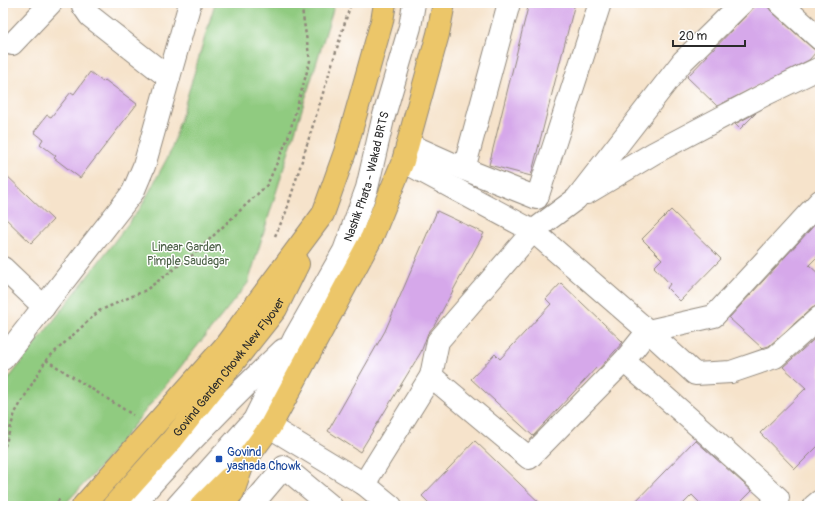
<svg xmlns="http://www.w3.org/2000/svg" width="823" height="509" font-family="Pangolin,sans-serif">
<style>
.green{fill:#90cb80;stroke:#5e7b56}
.building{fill:#d6a8ea}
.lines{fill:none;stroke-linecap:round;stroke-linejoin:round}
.minor-casing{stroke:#90877b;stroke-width:24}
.major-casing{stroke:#90877b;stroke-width:24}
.path{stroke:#90877b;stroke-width:2.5;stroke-dasharray:3 3;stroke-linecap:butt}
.minor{stroke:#fff;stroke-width:22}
.major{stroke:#ecc669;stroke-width:22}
.transit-dot{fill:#1a4fb4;stroke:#fff;stroke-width:1.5}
.labels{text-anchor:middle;stroke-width:3;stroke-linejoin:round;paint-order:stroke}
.street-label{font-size:12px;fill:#2b2b2b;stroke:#fff}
.park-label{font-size:12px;fill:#4e6349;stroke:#fff}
.transit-label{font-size:12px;fill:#164399;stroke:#fff;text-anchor:start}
</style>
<rect width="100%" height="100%" fill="#fff"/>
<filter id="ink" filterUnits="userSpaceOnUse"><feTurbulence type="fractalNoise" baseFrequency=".025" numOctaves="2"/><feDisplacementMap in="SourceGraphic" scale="8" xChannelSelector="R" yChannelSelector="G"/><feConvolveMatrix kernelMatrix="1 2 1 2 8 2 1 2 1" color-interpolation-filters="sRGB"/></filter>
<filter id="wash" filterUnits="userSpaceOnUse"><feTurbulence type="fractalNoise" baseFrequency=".012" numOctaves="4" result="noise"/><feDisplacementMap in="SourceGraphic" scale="16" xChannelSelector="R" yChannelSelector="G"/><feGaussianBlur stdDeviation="0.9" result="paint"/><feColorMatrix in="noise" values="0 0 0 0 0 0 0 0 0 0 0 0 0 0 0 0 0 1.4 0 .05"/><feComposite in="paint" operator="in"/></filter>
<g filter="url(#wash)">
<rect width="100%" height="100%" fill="#f6e3cb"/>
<!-- green -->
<path class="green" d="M215,3H335L248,283L100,467L63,506H3V386L141,207L171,151Z"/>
<g id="blocks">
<!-- building -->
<path class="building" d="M529,3H575L531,176L489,165Z
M758,3H768V7L772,12L812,48L817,51L809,60L717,106L687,77Z
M90,72L103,82L105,80L137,104L80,178L54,158L56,156L40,144L43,139L34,132L47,115L51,117L71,92L74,94Z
M756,113L740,129L735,124Z
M3,172L53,220L31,243L3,216Z
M671,210L721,259L680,301L667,288L670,284L654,267L662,259L642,239Z
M437,211L484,233L434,326L428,333L421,352L360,452L328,431L385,331Z
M820,219V257L818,256L809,265L820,275V305L812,308L769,346L762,348L729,318Z
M561,283L623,342L599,369L597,367L533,436L471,379L495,354L500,359L551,304L546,299Z
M820,334V444L795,469L760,433L806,388L783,367Z
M695,440L752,491L737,506H703L692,495L681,506H631Z
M475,441L543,506H432L422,496Z"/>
</g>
</g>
<g filter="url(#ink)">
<use href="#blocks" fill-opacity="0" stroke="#90877b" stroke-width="1"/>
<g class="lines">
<defs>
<g id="minor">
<path d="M83,3V6L90,16L169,78"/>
<path d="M780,3L820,39"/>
<path d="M12,44L51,3"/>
<path d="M408,144L464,169L509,3"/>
<path d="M403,161L533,231L648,331L695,374L731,372L775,357L820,317"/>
<path d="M464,169L537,198L600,3"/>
<path d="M587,193L654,153L766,94L820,68"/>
<path d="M3,268L44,307"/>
<path d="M3,359L133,192L144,166L190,3"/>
<path d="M624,361L706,433L778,498L771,506"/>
<path d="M431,376L529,458L624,361L648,331L714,316L820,201"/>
<path d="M270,427L364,484L391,506"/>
<path d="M364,484L431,376L438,341L533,231L576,199L683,61L742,3"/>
<path d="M132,506C180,451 230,400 283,350"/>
<path id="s1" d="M177,506L254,420L294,339L344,251L367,188L383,119L410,27L414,3"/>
<path d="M251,506L284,467L331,506"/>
<path d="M814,506L820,501"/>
</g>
<g id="major">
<path d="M83,506L224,347L323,214L345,152L382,21L385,3"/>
<path id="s2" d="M113,506L172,440L276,309L298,264"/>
<path d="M201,506L228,479"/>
<path d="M221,506L233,492L243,464L270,427L372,237L403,161L438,34L444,3"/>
</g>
</defs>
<!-- minor casing -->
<use href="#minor" class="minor-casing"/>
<!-- major casing -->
<use href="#major" class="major-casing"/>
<!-- path -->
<path class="path" d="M275,236L286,212L351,3
M46,360L133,415
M3,452L15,413L46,360L99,311L146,290L194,254L267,185L288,138L310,61L301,3
M53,506L60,499"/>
<!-- minor -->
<use href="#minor" class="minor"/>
<!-- major -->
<use href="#major" class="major"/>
</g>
</g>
<!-- markers -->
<rect class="transit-dot" x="215" y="455" width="8" height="8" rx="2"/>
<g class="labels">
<!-- street labels -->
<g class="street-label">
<text dy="4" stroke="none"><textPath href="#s1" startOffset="385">Nashik Phata - Wakad BRTS</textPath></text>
<text dy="4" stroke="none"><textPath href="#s2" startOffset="181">Govind Garden Chowk New Flyover</textPath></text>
</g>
<!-- park labels -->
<g class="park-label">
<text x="188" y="251">Linear Garden,<tspan x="188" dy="14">Pimple Saudagar</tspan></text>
</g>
<!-- transit labels -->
<g class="transit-label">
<text x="227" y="456">Govind<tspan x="227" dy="14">yashada Chowk</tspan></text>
</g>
</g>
<!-- margin -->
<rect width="823" height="509" fill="none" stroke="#fff" stroke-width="16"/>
<!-- scale -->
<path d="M673 40v6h72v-6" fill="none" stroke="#2b2b2b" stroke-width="2"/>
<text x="679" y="40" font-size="12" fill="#2b2b2b" stroke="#ffffff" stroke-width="3" paint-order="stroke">20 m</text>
</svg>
